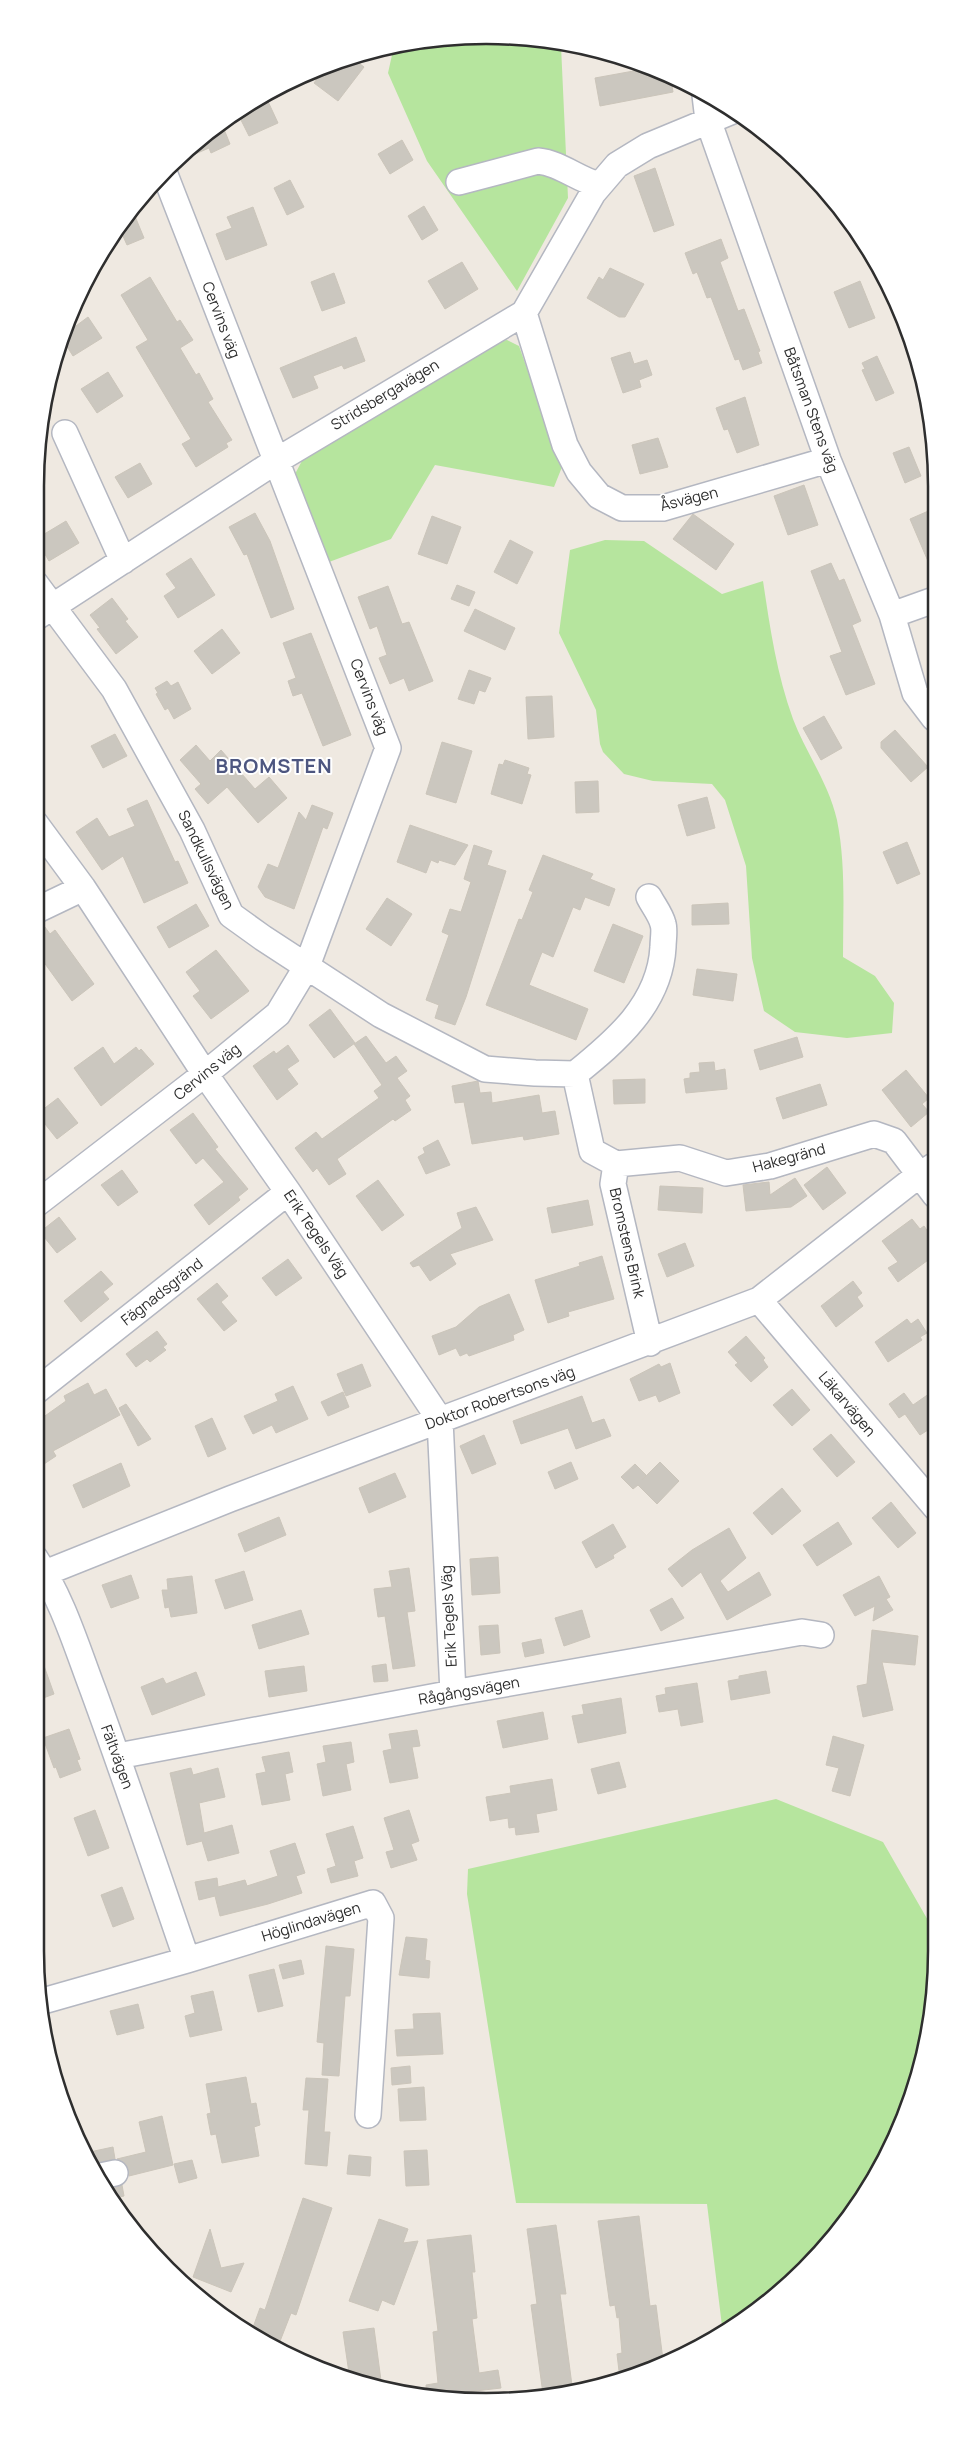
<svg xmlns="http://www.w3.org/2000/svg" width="972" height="2437" font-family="Manrope,sans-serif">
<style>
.green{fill:#b6e59e}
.building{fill:#cbc7bf;stroke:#cbc5ba}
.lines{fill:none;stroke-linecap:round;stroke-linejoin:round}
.minor-casing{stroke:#b4b7c1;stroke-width:28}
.minor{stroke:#fff;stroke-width:25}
.labels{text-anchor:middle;stroke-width:4;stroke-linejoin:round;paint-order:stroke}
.street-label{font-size:15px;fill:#2e2e2e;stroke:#fff}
.district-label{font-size:20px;font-weight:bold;letter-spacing:1px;fill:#4d5680;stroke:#fff}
.rim{fill:none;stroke:#2e2e2e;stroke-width:2.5}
</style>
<rect width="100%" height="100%" fill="#efe9e1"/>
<!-- green -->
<path class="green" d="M456,36L545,39L560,42L561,46L568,198L517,291L427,161L388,73L394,46Z
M507,340L519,346L562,467L554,487L435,465L391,539L329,562L318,539L295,474L304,457L499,341Z
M605,540L644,541L722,594L763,581C770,628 777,675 793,719C806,753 829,784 837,820C846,865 843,912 843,957L875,976L894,1003L892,1033L847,1038L795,1032L764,1011L752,958L746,866L725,800L712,784L653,781L624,774L603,752L600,744L596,710L559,633L570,550Z
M776,1799L883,1842L937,1936V1951L913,2096L844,2226L784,2290L723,2334L707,2204L516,2203L467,1894L468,1869Z"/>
<!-- building -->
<path class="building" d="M351,57L364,67L338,101L314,83L326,66Z
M650,68L671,79L673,92L600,106L595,78Z
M265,95L278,123L249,136L237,112Z
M221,122L230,144L211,153L209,148L179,161L178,159L211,128Z
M402,140L413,160L390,174L378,154Z
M655,168L674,225L654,232L634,176Z
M290,180L304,207L287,215L274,188Z
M424,206L438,230L422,240L408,216Z
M253,207L267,245L226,260L216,234L232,228L227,217Z
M132,209L144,238L127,245L119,227Z
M721,239L728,258L720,262L738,311L744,309L760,351L758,352L762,363L743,370L739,359L735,360L711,297L707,298L697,272L693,274L685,253Z
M462,262L478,289L445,309L428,281Z
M610,268L644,284L625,317H619L587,298L599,277L603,280Z
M334,273L345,303L322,311L311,282Z
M150,277L177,322L180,320L193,340L180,348L196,375L199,373L213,399L208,402L232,440L226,443L228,447L196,467L182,444L191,439L136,347L148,340L121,295Z
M860,281L875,318L849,328L834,292Z
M88,317L102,338L73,356L61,337Z
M356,337L365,361L344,369L342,365L313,376L318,388L293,398L280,368Z
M630,352L634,364L647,360L652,375L639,380L641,387L623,393L611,358Z
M877,356L894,393L876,401L862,370L865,369L862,363Z
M108,372L123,396L97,413L81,389Z
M745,397L759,445L737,453L728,429L724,430L716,408Z
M658,438L668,467L640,474L632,445Z
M909,447L921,476L905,483L893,453Z
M140,463L152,484L128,498L115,477Z
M804,485L818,525L788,535L774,496Z
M933,509V573L910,519Z
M255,513L270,541L294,609L271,618L247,554L244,555L229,527Z
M693,514L734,544L716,570L673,539Z
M432,516L461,527L447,564L418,554Z
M66,521L79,543L49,561L36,539Z
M510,540L533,552L517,584L494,572Z
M191,558L215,595L178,618L164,596L176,588L166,574Z
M831,563L839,581L844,579L861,621L852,625L875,684L846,695L830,656L842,652L811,571Z
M457,585L475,592L469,606L451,599Z
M388,586L402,624L409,622L433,681L409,691L404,678L390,684L379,658L387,655L377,626L370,629L358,597Z
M112,598L128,619L125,621L138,637L116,654L97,629L100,628L90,615Z
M475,609L515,628L505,650L464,631Z
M222,629L240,653L212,674L194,651Z
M311,633L351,735L323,746L302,693L293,696L288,681L296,678L283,643Z
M469,670L491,678L485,692L479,690L474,704L458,699Z
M167,681L171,686L178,682L191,709L174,719L168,708L165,710L156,694L158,693L155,688Z
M552,696L554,737L528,739L526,697Z
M824,716L842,748L821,760L803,728Z
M895,730L928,767L911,782L881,748V742Z
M115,734L127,756L103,768L91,746Z
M442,742L472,751L456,803L426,794Z
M196,745L210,761L221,750L255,789L269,777L287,798L258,823L227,787L208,804L195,789L201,784L180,760Z
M505,760L529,768L527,774L531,775L522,804L491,794L499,764L503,765Z
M598,781L599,812L576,813L575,782Z
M707,797L715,828L687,836L678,805Z
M147,800L175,862L178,861L188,883L144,903L123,856L102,870L76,832L97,818L109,837L135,826L127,809Z
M312,805L333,813L327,829L323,827L294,909L265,897L258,887L268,864L278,868L299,812L306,820Z
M410,825L468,845L455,865L439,860L438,863L431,860L426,873L397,862Z
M907,842L920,874L897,884L883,852Z
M474,845L492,851L487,865L506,871L466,997L455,1025L435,1018L439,1005L426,1000L449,935L442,932L450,909L461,912L471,882L464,879Z
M543,855L593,874L590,879L615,889L609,906L585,897L580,910L573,907L553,957L542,952L529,985L588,1009L576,1040L486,1005L519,919L522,920L533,892L529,890Z
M387,898L412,914L391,946L366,929Z
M728,903L729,924L692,925V905Z
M196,904L209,926L169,948L157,927Z
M42,923L50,934L55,930L94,984L72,1001L35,950V925Z
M613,924L643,936L624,983L594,971Z
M216,950L249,991L211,1019L193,996L200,991L186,972Z
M697,969L737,974L733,1001L693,995Z
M330,1009L355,1043L334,1058L309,1025Z
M366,1036L386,1063L396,1056L407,1071L397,1078L410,1096L405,1100L411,1110L395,1121L393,1119L337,1159L346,1174L329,1185L317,1168L313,1172L295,1148L316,1132L322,1139L379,1098L374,1091L382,1085L354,1044Z
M797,1037L803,1057L760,1070L754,1050Z
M288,1045L299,1061L287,1069L298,1084L277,1100L253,1066L274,1051L276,1054Z
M103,1047L114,1064L136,1047L139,1051L141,1049L154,1064L101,1106L74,1068Z
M714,1062L715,1071L725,1069L727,1089L686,1093L684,1079L690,1078V1073L700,1072L699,1063Z
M906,1070L929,1098L922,1104L929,1112L911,1127L882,1090Z
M645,1079V1103L614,1104L613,1080Z
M478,1081L480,1093L491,1092L492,1103L539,1095L542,1113L555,1111L559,1134L524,1140L523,1136L472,1144L464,1102L455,1103L452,1086Z
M820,1084L827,1105L783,1119L776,1098Z
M58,1098L78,1123L57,1139L37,1114Z
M193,1113L218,1147L215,1149L248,1189L238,1197L240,1200L209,1225L194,1205L224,1182L203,1158L196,1164L170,1130Z
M438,1140L450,1165L426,1174L418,1157L425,1153L423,1148Z
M827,1167L846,1193L823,1210L804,1185Z
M122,1170L138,1192L118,1206L101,1185Z
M795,1178L807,1196L791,1207L746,1211L743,1185L769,1182L770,1195Z
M378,1180L404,1215L382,1231L356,1196Z
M660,1186L703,1188L702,1213L658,1210Z
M588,1200L593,1225L552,1233L547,1208Z
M476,1207L493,1240L450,1254L456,1264L430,1281L419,1265L413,1267L410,1263L462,1228L457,1213Z
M59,1217L76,1239L57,1253L40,1232Z
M912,1219L920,1229L924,1226L933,1239L929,1242L935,1250V1255L898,1282L888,1268L898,1262L882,1241Z
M685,1243L694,1266L667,1277L658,1254Z
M602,1256L614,1299L568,1312L569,1316L548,1323L535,1280L580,1266L579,1263Z
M288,1259L302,1278L276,1296L262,1278Z
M101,1271L113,1284L103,1292L109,1299L81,1322L64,1301Z
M853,1281L862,1293L857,1297L863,1306L836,1327L821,1306Z
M217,1283L228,1296L221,1302L237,1321L224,1331L197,1299Z
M509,1294L524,1330L513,1335L514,1340L469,1356L467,1353L460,1356L456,1348L439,1355L432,1336L456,1327L479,1307Z
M907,1319L911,1324L918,1319L927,1333L920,1337L922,1340L888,1362L875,1342Z
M157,1331L167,1344L163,1347L166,1350L150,1362L147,1359L136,1367L126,1354Z
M746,1336L765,1358L763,1360L768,1367L751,1382L735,1365L738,1363L728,1352Z
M670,1363L680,1393L659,1402L656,1395L639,1401L630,1379L659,1364L661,1367Z
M362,1364L371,1386L346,1396L337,1374Z
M88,1383L94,1395L106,1389L120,1415L53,1451L56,1456L35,1470V1423L66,1401L64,1396Z
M293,1386L308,1419L276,1433L272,1425L253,1434L244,1416L278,1401L275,1394Z
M792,1389L810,1410L792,1426L773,1405Z
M936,1389V1425L920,1435L905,1414L899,1418L889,1404L904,1393L913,1405Z
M343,1392L349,1407L328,1416L321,1402Z
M582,1396L592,1423L604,1419L611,1436L576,1449L568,1428L521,1444L513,1421Z
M126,1404L151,1439L138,1446L119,1408Z
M212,1418L226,1449L208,1457L195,1426Z
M831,1434L855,1462L837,1477L813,1449Z
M484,1435L496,1464L472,1474L460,1446Z
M571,1462L578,1479L555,1489L548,1472Z
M660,1462L679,1481L657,1504L638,1485L633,1489L621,1477L635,1464L646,1475L642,1480Z
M121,1463L130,1486L83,1508L73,1485Z
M395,1473L406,1497L369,1513L359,1488Z
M782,1488L801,1511L772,1535L753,1513Z
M891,1502L916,1533L898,1548L872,1518Z
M279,1517L286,1535L245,1552L238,1534Z
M838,1522L852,1544L817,1566L803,1545Z
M613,1524L626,1547L613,1555L614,1558L596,1568L582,1542Z
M729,1528L746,1558L720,1581L728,1592L759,1572L771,1595L727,1620L701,1572L682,1587L668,1569L692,1550Z
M498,1557L500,1593L472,1595L470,1559Z
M409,1568L415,1611L407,1612L415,1666L393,1669L385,1616L378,1617L374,1589L392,1587L389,1571Z
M244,1571L253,1600L225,1609L215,1580Z
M131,1575L139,1598L111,1608L102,1585Z
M192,1576L197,1613L171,1617L169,1607L165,1608L162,1590H168L167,1579Z
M879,1576L890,1597L886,1599L893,1610L873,1621L875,1606L855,1616L843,1595Z
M672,1598L684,1618L661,1631L650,1610Z
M301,1610L309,1634L259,1649L252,1625Z
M582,1610L590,1637L564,1646L555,1618Z
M498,1625L500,1653L481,1655L479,1626Z
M872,1630L918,1636L915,1665L882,1662L893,1710L863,1717L857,1686L867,1684Z
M541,1639L544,1653L525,1657L522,1643Z
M37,1646L54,1694L35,1701V1647Z
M386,1664L388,1681L374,1682L372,1666Z
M304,1666L307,1691L269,1697L265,1671Z
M766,1671L770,1693L731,1700L728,1681L739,1679V1676Z
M196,1672L205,1695L152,1715L141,1687L163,1678L166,1684Z
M697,1683L703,1722L681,1726L678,1709L659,1712L656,1696L666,1694L665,1688Z
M621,1698L626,1733L578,1743L572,1716L584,1714L582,1705Z
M543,1712L548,1739L503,1748L497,1721Z
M69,1729L80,1759L77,1760L81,1770L60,1778L56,1767L54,1768L43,1738Z
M417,1730L420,1746L412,1747L418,1778L390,1783L383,1751L392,1749L389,1734Z
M833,1736L864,1745L850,1796L832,1791L839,1768L826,1765Z
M351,1742L354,1762L346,1764L351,1790L323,1796L317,1764L326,1762L323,1746Z
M289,1752L293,1772L285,1774L290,1800L262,1805L256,1774L266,1772L262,1757Z
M619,1762L626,1787L598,1794L591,1769Z
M191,1768L193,1775L218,1768L225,1797L199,1803L204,1833L232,1825L239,1853L208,1861L202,1841L187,1845L170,1773Z
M552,1779L557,1810L536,1814L539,1832L516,1835L515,1827L509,1828L508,1818L490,1821L486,1797L511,1793L510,1786Z
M95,1810L109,1848L88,1856L74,1818Z
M409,1810L419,1841L411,1844L417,1860L391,1868L386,1852L394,1850L384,1818Z
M353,1826L363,1858L354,1861L358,1876L331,1883L327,1869L336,1866L326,1834Z
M295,1843L305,1873L296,1876L302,1893L268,1904L220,1916L215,1896L199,1900L195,1882L217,1878L218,1887L245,1880L247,1886L278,1876L270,1851Z
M122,1887L134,1919L113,1927L101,1895Z
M406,1937L427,1939L425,1960L430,1961L429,1978L399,1975Z
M326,1946L354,1949L350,1996H345L339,2076L322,2075L324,2043L317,2042Z
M301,1960L304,1974L283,1979L279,1965Z
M274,1969L283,2006L258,2012L249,1975Z
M213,1991L222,2030L190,2037L185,2016L195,2013L191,1996Z
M138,2004L144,2028L117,2035L110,2011Z
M440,2013L443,2054L397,2056L395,2030L414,2029L413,2014Z
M410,2066L411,2083L392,2085L391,2068Z
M246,2077L251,2104L256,2103L260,2125L254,2127L259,2156L222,2163L216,2134L211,2135L207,2114L211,2113L206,2084Z
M306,2078L328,2079L324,2132H330L327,2166L305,2164L309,2110H303Z
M424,2087L426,2120L400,2121L398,2089Z
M162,2116L173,2165L129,2176L126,2164L117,2159L146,2152L139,2122Z
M113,2147L115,2159L90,2164L85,2153Z
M427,2150L429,2185L406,2186L404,2151Z
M349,2155L371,2157L370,2176L347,2174Z
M192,2160L197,2178L179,2183L174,2164Z
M122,2185L124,2196L111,2199L105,2190Z
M303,2198L332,2208L296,2315L291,2313L277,2349L261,2342L251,2333L260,2308L265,2310Z
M639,2216L650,2306L656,2305L663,2360L642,2368L619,2371L617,2354L622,2353L619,2317L617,2318L615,2305L610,2306L598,2221Z
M379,2219L408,2229L403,2243L418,2241L394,2305L382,2300L378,2311L349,2301Z
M556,2225L566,2294H560L573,2393L543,2394L531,2305L537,2304L527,2229Z
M210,2229L221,2268L244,2263L231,2292L193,2277Z
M471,2235L475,2272H472L477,2318L472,2319L479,2373L498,2370L501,2388L467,2392L468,2397L427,2398L426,2385L438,2383L433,2332L438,2331L427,2240Z
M374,2328L382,2388L350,2380L343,2332Z"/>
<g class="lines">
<defs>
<path id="minor" d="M705,95L708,120L828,460L892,615L915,693L934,718
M459,182L538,161C560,163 577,179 599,185
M524,313L565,445L579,472L599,496L622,508H663L828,460
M65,433L123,561
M35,583L114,689L192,830L231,915L263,938L381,1015L485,1069L535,1073L575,1074
M892,615L934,600
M35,618L276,461L524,313L593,193L617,165L648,146L735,110
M35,823L83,888L205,1074L288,1192L440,1420L453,1693
M649,897C653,905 661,915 663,924C665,930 663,940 663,947C660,1004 616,1041 575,1074L592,1151L616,1164L613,1184L650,1343
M35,911L83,888
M616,1164L680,1158L726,1173L770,1166L874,1134L894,1141L935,1195
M35,1205L205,1074L278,1014L307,966L388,748L164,172
M759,1300L936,1508
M35,1392L288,1192
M35,1558C62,1598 76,1645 93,1690C126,1780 156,1870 187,1960
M35,1577L230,1499L759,1300L919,1175L935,1165
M118,1756L453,1693L802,1632L821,1635
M43,2001L187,1960L373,1903L381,1918L368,2115
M96,2177L115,2173"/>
</defs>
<!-- minor casing -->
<use href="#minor" class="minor-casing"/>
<!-- minor -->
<use href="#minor" class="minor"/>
</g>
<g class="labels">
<!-- street labels -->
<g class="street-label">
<text transform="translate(221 320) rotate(69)" y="5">Cervins väg</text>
<text transform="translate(385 395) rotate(-31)" y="5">Stridsbergavägen</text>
<text transform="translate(811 410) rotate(70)" y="5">Båtsman Stens väg</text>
<text transform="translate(689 499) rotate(-14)" y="5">Åsvägen</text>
<text transform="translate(369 697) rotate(69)" y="5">Cervins väg</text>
<text transform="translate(206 860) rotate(64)" y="5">Sandkullsvägen</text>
<text transform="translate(207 1072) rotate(-39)" y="5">Cervins väg</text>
<text transform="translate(789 1158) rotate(-15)" y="5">Hakegränd</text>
<text transform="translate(316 1234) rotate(56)" y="5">Erik Tegels Väg</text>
<text transform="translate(627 1243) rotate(77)" y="5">Bromstens Brink</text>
<text transform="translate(162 1292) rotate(-38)" y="5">Fägnadsgränd</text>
<text transform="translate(500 1398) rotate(-20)" y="5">Doktor Robertsons väg</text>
<text transform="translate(847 1404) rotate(50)" y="5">Läkarvägen</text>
<text transform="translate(449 1616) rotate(-93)" y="5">Erik Tegels Väg</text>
<text transform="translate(469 1691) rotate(-10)" y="5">Rågångsvägen</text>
<text transform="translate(117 1757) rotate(70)" y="5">Fältvägen</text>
<text transform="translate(311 1922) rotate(-17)" y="5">Höglindavägen</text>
</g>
<!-- district labels -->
<g class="district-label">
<text x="274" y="773">BROMSTEN</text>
</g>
</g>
<!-- crop -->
<path d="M0 0H972V2437H0ZM486 44H486A442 442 0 0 1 928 486V1951A442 442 0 0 1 486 2393H486A442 442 0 0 1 44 1951V486A442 442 0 0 1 486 44Z" fill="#fff" fill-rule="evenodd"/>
<path class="rim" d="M486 44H486A442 442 0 0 1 928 486V1951A442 442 0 0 1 486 2393H486A442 442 0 0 1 44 1951V486A442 442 0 0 1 486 44Z"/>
</svg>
